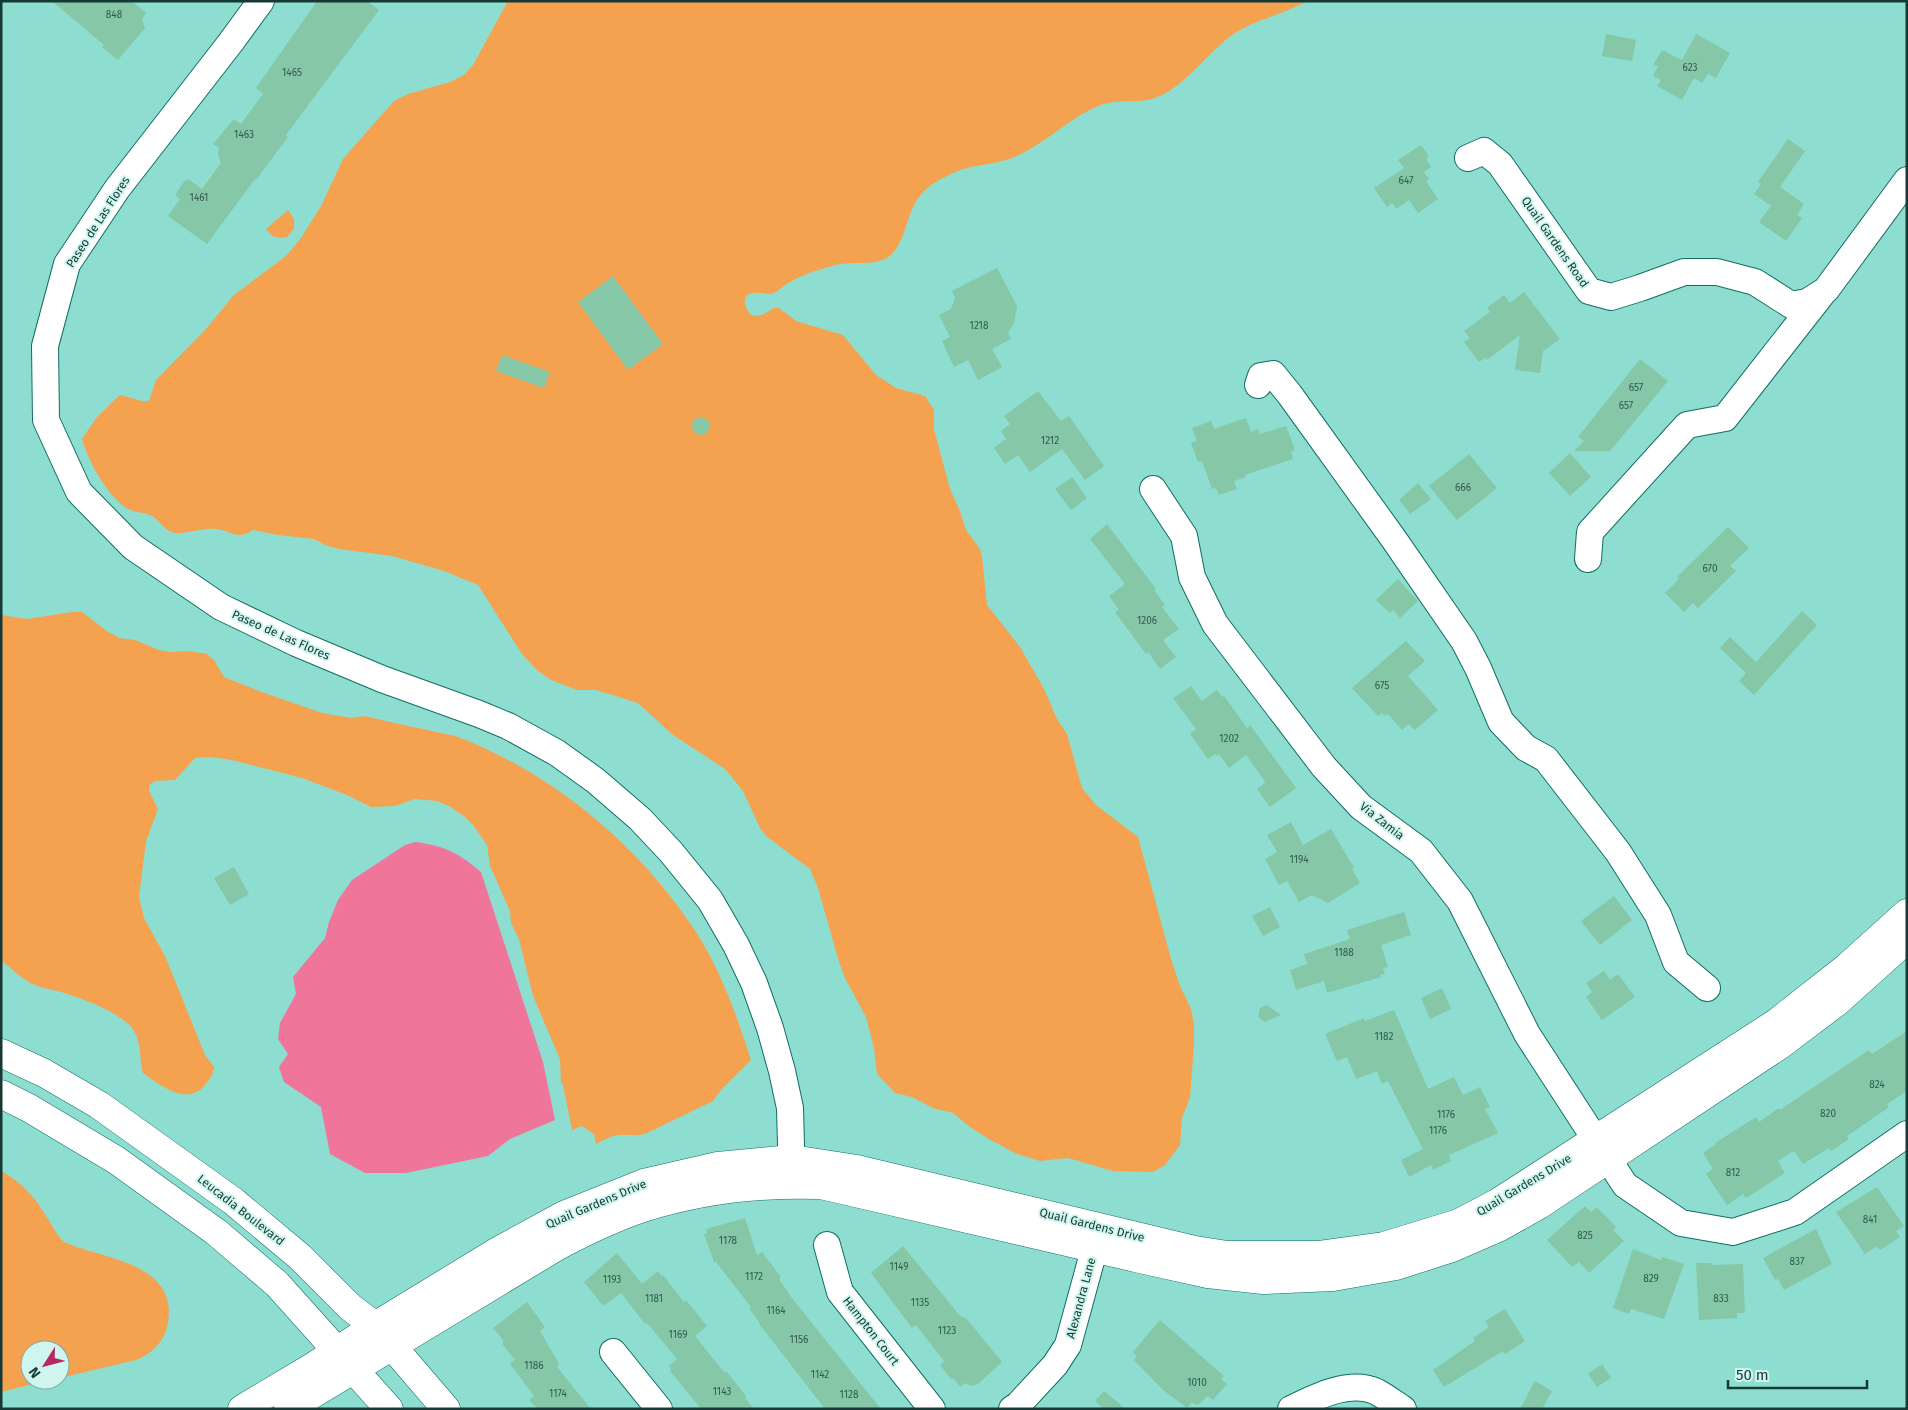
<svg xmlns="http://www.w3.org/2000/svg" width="1908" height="1410" font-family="'Fira Sans',sans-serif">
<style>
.green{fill:#f4a150}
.water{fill:#ef759b}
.building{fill:#85c7a6}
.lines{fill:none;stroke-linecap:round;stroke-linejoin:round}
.minor-casing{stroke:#116e63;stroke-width:28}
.major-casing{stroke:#116e63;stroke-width:29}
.minor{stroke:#fff;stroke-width:26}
.major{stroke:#fff;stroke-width:28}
.labels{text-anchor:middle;stroke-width:4;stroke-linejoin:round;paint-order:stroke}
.number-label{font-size:10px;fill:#325c50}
.street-label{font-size:12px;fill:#173934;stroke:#cff6ee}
</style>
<rect width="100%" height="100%" fill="#8dded0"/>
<!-- green -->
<path class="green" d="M508,1H1307C1283,15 1255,19 1232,35C1209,52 1185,85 1160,96C1140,105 1121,98 1101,105C1069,117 1046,144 1014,157C993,166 969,164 949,175C938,180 926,187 919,197C905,215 906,248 885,259C872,265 854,262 840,264C834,265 828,267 822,269C811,272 800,276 790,282C784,285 778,292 771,294C765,295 751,289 746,297C742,304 748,312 753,316L762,315L774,308H779L796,321L843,335L876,375L896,388L925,396L934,410V429L950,489L960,511L966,530L980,549L982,557L987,605L1020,647L1044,689L1057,719L1067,734L1082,788L1096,805L1138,837L1171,959L1180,986L1191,1009L1194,1025V1045L1190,1097L1182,1118L1180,1145L1165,1165L1153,1172L1113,1171L1068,1158L1040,1161L1017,1154L989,1139L970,1127L953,1113L933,1108L912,1097L895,1093L877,1074L874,1048L866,1017L846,980L839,962L818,888L810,869L766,836L760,828L743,791L725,769L673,735L638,703L596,690H577L551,680L538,671L522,654L478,585L444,571L392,556L339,549L325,545L314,539L278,535L253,530C236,541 233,531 217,529C204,527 186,534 175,533C165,531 161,523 154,517C147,512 136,513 128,509C108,497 88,461 82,439L97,417L120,395L142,401H149L156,380L206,329L234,295L286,256L301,238L321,206L343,159L394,101L408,94L450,82L464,75L473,65Z
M288,210L294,219V229L287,237C278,239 271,237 266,229Z
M72,612H82L107,631L119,638L135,640L159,650L171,652L188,651L207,654L214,660L224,677L259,691L322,713L351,718L365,716C386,721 407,726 428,730C438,733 451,734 461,738C556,776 640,846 696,932C721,971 737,1016 751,1060L721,1090L713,1101L647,1133C637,1137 629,1134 619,1135C610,1136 604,1140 596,1144L594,1134L582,1126L572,1130L563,1085L561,1083L560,1059L533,996L519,939L511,923L510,911L490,866L487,845L473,825L465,817L449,806L437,801L415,799L395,806L371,807L347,795L302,778L232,760L210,757L195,758L175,780L155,781L150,784L149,791L158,809L146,841L139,897L144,918L165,956L205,1055L214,1067C213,1075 210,1079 205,1085C187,1107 160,1085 143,1073C139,1058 142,1041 132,1028C120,1012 77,996 57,991C49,989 42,988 35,985C21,979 12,969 1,960V615L27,619Z
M1,1171C20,1181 35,1197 46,1216C52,1225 56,1234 64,1242C101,1259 178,1262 168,1322C165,1341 153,1353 136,1360L60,1378V1350H30V1380H49L1,1392Z"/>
<!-- water -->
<path class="water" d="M416,842C445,846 459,853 481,872L543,1062L555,1120L510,1139L488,1156L406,1173H365L330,1154L321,1107L284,1082L279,1067L288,1054L278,1039L280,1023L296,994L293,977L325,938L329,922L338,900L352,880L405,845Z"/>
<!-- building -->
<path class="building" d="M52,1H132L146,13L142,19L145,28L118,60L102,47L104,45Z
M317,1H367L379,10L286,135L288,137L256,180L255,179L252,183L207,244L168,216L180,199L175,195L185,180L187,181L188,179L202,189L221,163L218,155L219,148L213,144L234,119L241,124L263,94L256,88Z
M1606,34L1636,40L1632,61L1602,56Z
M1696,34L1730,53L1716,78L1708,74L1702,83L1694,78L1682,100L1657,86L1661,80L1653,76L1658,66L1653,65L1662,50L1682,60Z
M1788,139L1805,151L1780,187L1804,204L1797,215L1802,218L1786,241L1759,222L1771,206L1754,194L1761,184L1758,182Z
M1421,145L1429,156L1426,159L1431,167L1424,172L1429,179L1426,181L1438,199L1418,213L1409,200L1396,209L1392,203L1387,207L1374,188L1404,168L1398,160Z
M997,268L1017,306L1014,323L1008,333L1011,339L992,349L1002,367L978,380L968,360L954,367L942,341L950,337L939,315L951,309L955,298L952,291Z
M613,276L663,344L628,370L578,302Z
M1524,292L1560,339L1543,351L1540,373L1515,370L1520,335L1487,360L1485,358L1479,362L1464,342L1470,338L1464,331L1490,312L1487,308L1504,295L1510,303Z
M502,355L550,372L544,388L496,371Z
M1640,359L1668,381L1610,451H1574L1584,441L1578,437Z
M1038,391L1061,421L1069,416L1104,466L1085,480L1062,449L1030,472L1018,455L1005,464L994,448L1006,439L1001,431L1010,424L1004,416Z
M692 426a9 9 0 1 1 18 0a9 9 0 1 1-18 0Z
M1246,418L1251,432L1258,429L1260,434L1286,426L1295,450L1291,452L1293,459L1245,475L1246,477L1234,481L1237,489L1219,495L1216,488L1212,489L1202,461L1198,462L1191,443L1197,441L1192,428L1211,421L1214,429Z
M1570,453L1591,477L1570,496L1549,473Z
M1469,454L1497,488L1457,520L1429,486Z
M1072,477L1087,498L1071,510L1055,489Z
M1418,483L1431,499L1410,514L1399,500Z
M1107,524L1156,589L1154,590L1165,605L1162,607L1179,629L1163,640L1176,657L1160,669L1148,652L1146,654L1115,612L1119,610L1109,596L1125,584L1090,539Z
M1728,527L1749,548L1730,566L1736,571L1698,608L1693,603L1684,612L1665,593L1679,579L1677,577Z
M1398,579L1418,601L1400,618L1393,610L1390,613L1376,600Z
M1802,611L1817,625L1754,695L1739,681L1746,673L1720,648L1730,637L1756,662Z
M1406,641L1425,661L1408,676L1438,710L1415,730L1408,724L1402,730L1388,714L1385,716L1382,713L1378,716L1352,688Z
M1191,686L1202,701L1217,690L1222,697L1224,696L1247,728L1250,725L1296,788L1270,807L1257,789L1265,783L1264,780L1246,755L1229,768L1219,754L1217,756L1215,754L1208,759L1190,734L1196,729L1173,698Z
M1291,822L1303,845L1331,829L1354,868L1352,869L1360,883L1328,903L1312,895L1299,902L1287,881L1279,885L1265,859L1277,852L1267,835Z
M234,867L249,894L230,905L214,878Z
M1614,896L1632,920L1600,945L1581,921Z
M1270,907L1280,927L1263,936L1252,916Z
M1404,912L1411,935L1381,945L1388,967L1383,968L1385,974L1380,975L1381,977L1327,993L1324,981L1296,990L1290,970L1307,964L1304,954L1350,939L1347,930Z
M1604,971L1610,980L1618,974L1635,997L1602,1020L1586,997L1592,992L1586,983Z
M1442,988L1451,1009L1430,1019L1421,998Z
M1267,1005L1281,1015L1265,1022L1258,1017L1260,1008Z
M1394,1010L1428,1089L1454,1077L1463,1095L1480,1087L1490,1107L1485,1109L1498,1133L1449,1155L1451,1161L1433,1170L1431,1165L1409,1177L1401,1160L1423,1149L1388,1081L1382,1084L1377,1071L1356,1079L1347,1057L1337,1061L1325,1034L1364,1018L1365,1021Z
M1907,1031V1091L1887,1104L1889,1107L1847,1136L1849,1139L1831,1151L1829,1148L1803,1164L1794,1151L1778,1161L1785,1173L1746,1198L1743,1194L1727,1205L1706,1174L1713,1169L1703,1153L1716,1144L1715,1143L1756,1117L1759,1122L1779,1108L1780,1110L1869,1050L1872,1054Z
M1877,1187L1904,1226L1896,1231L1900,1237L1880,1250L1877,1246L1865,1254L1836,1212Z
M1585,1206L1591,1212L1597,1207L1616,1227L1613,1230L1624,1241L1589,1273L1579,1262L1572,1267L1547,1240Z
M745,1218L757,1255L762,1252L781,1277L779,1279L791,1297L881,1409H825L760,1325L759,1322L749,1308L751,1307L716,1262H714L704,1234H707L706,1229Z
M1816,1229L1832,1264L1784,1290L1778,1279L1775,1280L1763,1258Z
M903,1246L961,1317L966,1318L1002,1362L978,1384L971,1386L965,1383L960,1387L953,1378L952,1380L940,1365L944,1361L916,1325L912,1328L871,1273Z
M1633,1249L1661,1260L1662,1257L1684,1264L1664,1319L1631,1309L1629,1314L1613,1308Z
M617,1253L642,1284L658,1271L662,1276L663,1275L684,1302L686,1300L707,1326L695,1336L724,1372H727L746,1396L745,1398L754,1409H701L670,1371L671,1369L669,1366L677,1359L647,1323L645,1324L621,1293L603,1306L584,1282Z
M1696,1263H1711V1265L1743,1264L1745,1313H1737V1318L1699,1320Z
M527,1302L545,1327L540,1331L559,1364L557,1367L591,1409H538L529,1400L534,1396L510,1364L515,1360L503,1345V1340L493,1328Z
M1505,1309L1525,1341L1505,1354L1503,1351L1444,1387L1433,1370L1475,1341L1473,1338L1489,1327L1485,1321Z
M1160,1320L1224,1376L1221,1379L1227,1384L1213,1400L1208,1396L1198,1405L1191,1403L1187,1408L1163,1390L1134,1360L1137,1356L1133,1352Z
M1602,1364L1611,1378L1597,1387L1588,1374Z
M1535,1381L1552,1391L1542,1409H1520Z
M1104,1391L1126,1409H1104L1095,1401Z"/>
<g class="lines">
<defs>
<path id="minor" d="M261,1L231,42L117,189L67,264L45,346L46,420L79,492L133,547L221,607L296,643L382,679L479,714L508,726L557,753L596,781L640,819L671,852L710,900L736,945L754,983L770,1028L782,1071L790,1108L792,1182
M1468,158L1484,151L1500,164L1589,291L1611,297L1640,288L1684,272H1717L1755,282L1791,305L1807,302L1826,290L1907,180
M1258,385L1261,376L1273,374L1290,395L1393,538L1464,641L1478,668L1501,722L1526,748L1546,759L1618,852L1658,915L1676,962L1707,988
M1153,489L1184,536L1192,577L1215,624L1324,767L1361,807L1421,851L1460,901L1527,1034L1625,1185L1681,1223L1733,1232L1795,1212L1907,1134
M1588,559L1590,532L1687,425L1725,418L1822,294
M827,1245L840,1292L932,1409
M613,1352L659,1409
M1012,1409L1018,1405L1055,1365L1068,1345L1100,1228
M1291,1409C1315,1397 1350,1379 1377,1392C1386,1397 1394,1403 1403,1409"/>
<path id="major" d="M1,1053L44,1073L99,1105L233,1201L300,1257L350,1307L375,1326L446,1409
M1,1094L29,1108L116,1160L216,1232L277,1284L389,1409
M242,1409L314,1366L375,1326L498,1251L564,1215L644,1183L718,1166L792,1159L857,1169L1195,1250L1227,1255H1318L1384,1246L1459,1223L1497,1203L1776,1023L1846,968L1907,913
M288,1409L556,1247C584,1232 613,1218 643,1208C700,1190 761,1183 821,1185L1140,1259L1208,1274L1263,1280L1333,1277L1396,1266L1452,1248L1498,1228L1539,1205L1780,1045L1837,1002L1907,939"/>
</defs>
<!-- minor casing -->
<use href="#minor" class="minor-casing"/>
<!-- major casing -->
<use href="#major" class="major-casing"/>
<!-- minor -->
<use href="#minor" class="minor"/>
<!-- major -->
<use href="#major" class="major"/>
</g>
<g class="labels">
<!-- number labels -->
<g class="number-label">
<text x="114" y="18">848</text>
<text x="1690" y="71">623</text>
<text x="292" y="76">1465</text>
<text x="244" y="138">1463</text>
<text x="1406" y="184">647</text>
<text x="199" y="201">1461</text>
<text x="979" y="329">1218</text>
<text x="1636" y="391">657</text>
<text x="1626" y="409">657</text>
<text x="1050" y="444">1212</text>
<text x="1463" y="491">666</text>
<text x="1710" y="572">670</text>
<text x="1147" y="624">1206</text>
<text x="1382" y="689">675</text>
<text x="1229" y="742">1202</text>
<text x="1299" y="863">1194</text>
<text x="1344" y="956">1188</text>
<text x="1384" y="1040">1182</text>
<text x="1877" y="1088">824</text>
<text x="1828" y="1117">820</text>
<text x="1446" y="1118">1176</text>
<text x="1438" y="1134">1176</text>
<text x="1733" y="1176">812</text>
<text x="1870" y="1223">841</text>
<text x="1585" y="1239">825</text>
<text x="728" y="1244">1178</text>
<text x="1797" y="1265">837</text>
<text x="899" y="1270">1149</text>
<text x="754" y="1280">1172</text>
<text x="1651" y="1282">829</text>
<text x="612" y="1283">1193</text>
<text x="654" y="1302">1181</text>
<text x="1721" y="1302">833</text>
<text x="920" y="1306">1135</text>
<text x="776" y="1314">1164</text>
<text x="947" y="1334">1123</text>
<text x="678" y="1338">1169</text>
<text x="799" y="1343">1156</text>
<text x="534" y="1369">1186</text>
<text x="820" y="1378">1142</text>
<text x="1197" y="1386">1010</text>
<text x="722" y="1395">1143</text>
<text x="558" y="1397">1174</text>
<text x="849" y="1398">1128</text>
</g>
<!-- street labels -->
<g class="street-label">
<text transform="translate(98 222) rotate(-57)" y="4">Paseo de Las Flores</text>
<text transform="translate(1555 242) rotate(55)" y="4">Quail Gardens Road</text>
<text transform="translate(281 635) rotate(24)" y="4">Paseo de Las Flores</text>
<text transform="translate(1382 821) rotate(38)" y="4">Via Zamia</text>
<text transform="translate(1524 1185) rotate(-31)" y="4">Quail Gardens Drive</text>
<text transform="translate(596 1204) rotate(-23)" y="4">Quail Gardens Drive</text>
<text transform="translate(241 1210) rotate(38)" y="4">Leucadia Boulevard</text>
<text transform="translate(1092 1225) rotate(14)" y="4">Quail Gardens Drive</text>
<text transform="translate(1081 1298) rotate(-75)" y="4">Alexandra Lane</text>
<text transform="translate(871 1331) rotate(52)" y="4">Hampton Court</text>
</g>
</g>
<!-- border -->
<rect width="1908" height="1410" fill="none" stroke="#173934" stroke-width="5"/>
<!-- north arrow -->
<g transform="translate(45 1365) rotate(234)"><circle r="24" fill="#cff6ee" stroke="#85aaa4"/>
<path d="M0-4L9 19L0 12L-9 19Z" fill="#b62961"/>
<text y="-8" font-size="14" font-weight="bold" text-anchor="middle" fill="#173934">N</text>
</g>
<!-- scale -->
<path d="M1728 1380v8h139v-8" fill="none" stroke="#173934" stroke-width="2.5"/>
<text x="1736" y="1380" font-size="15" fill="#173934" stroke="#cff6ee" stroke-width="4" paint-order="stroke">50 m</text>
</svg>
